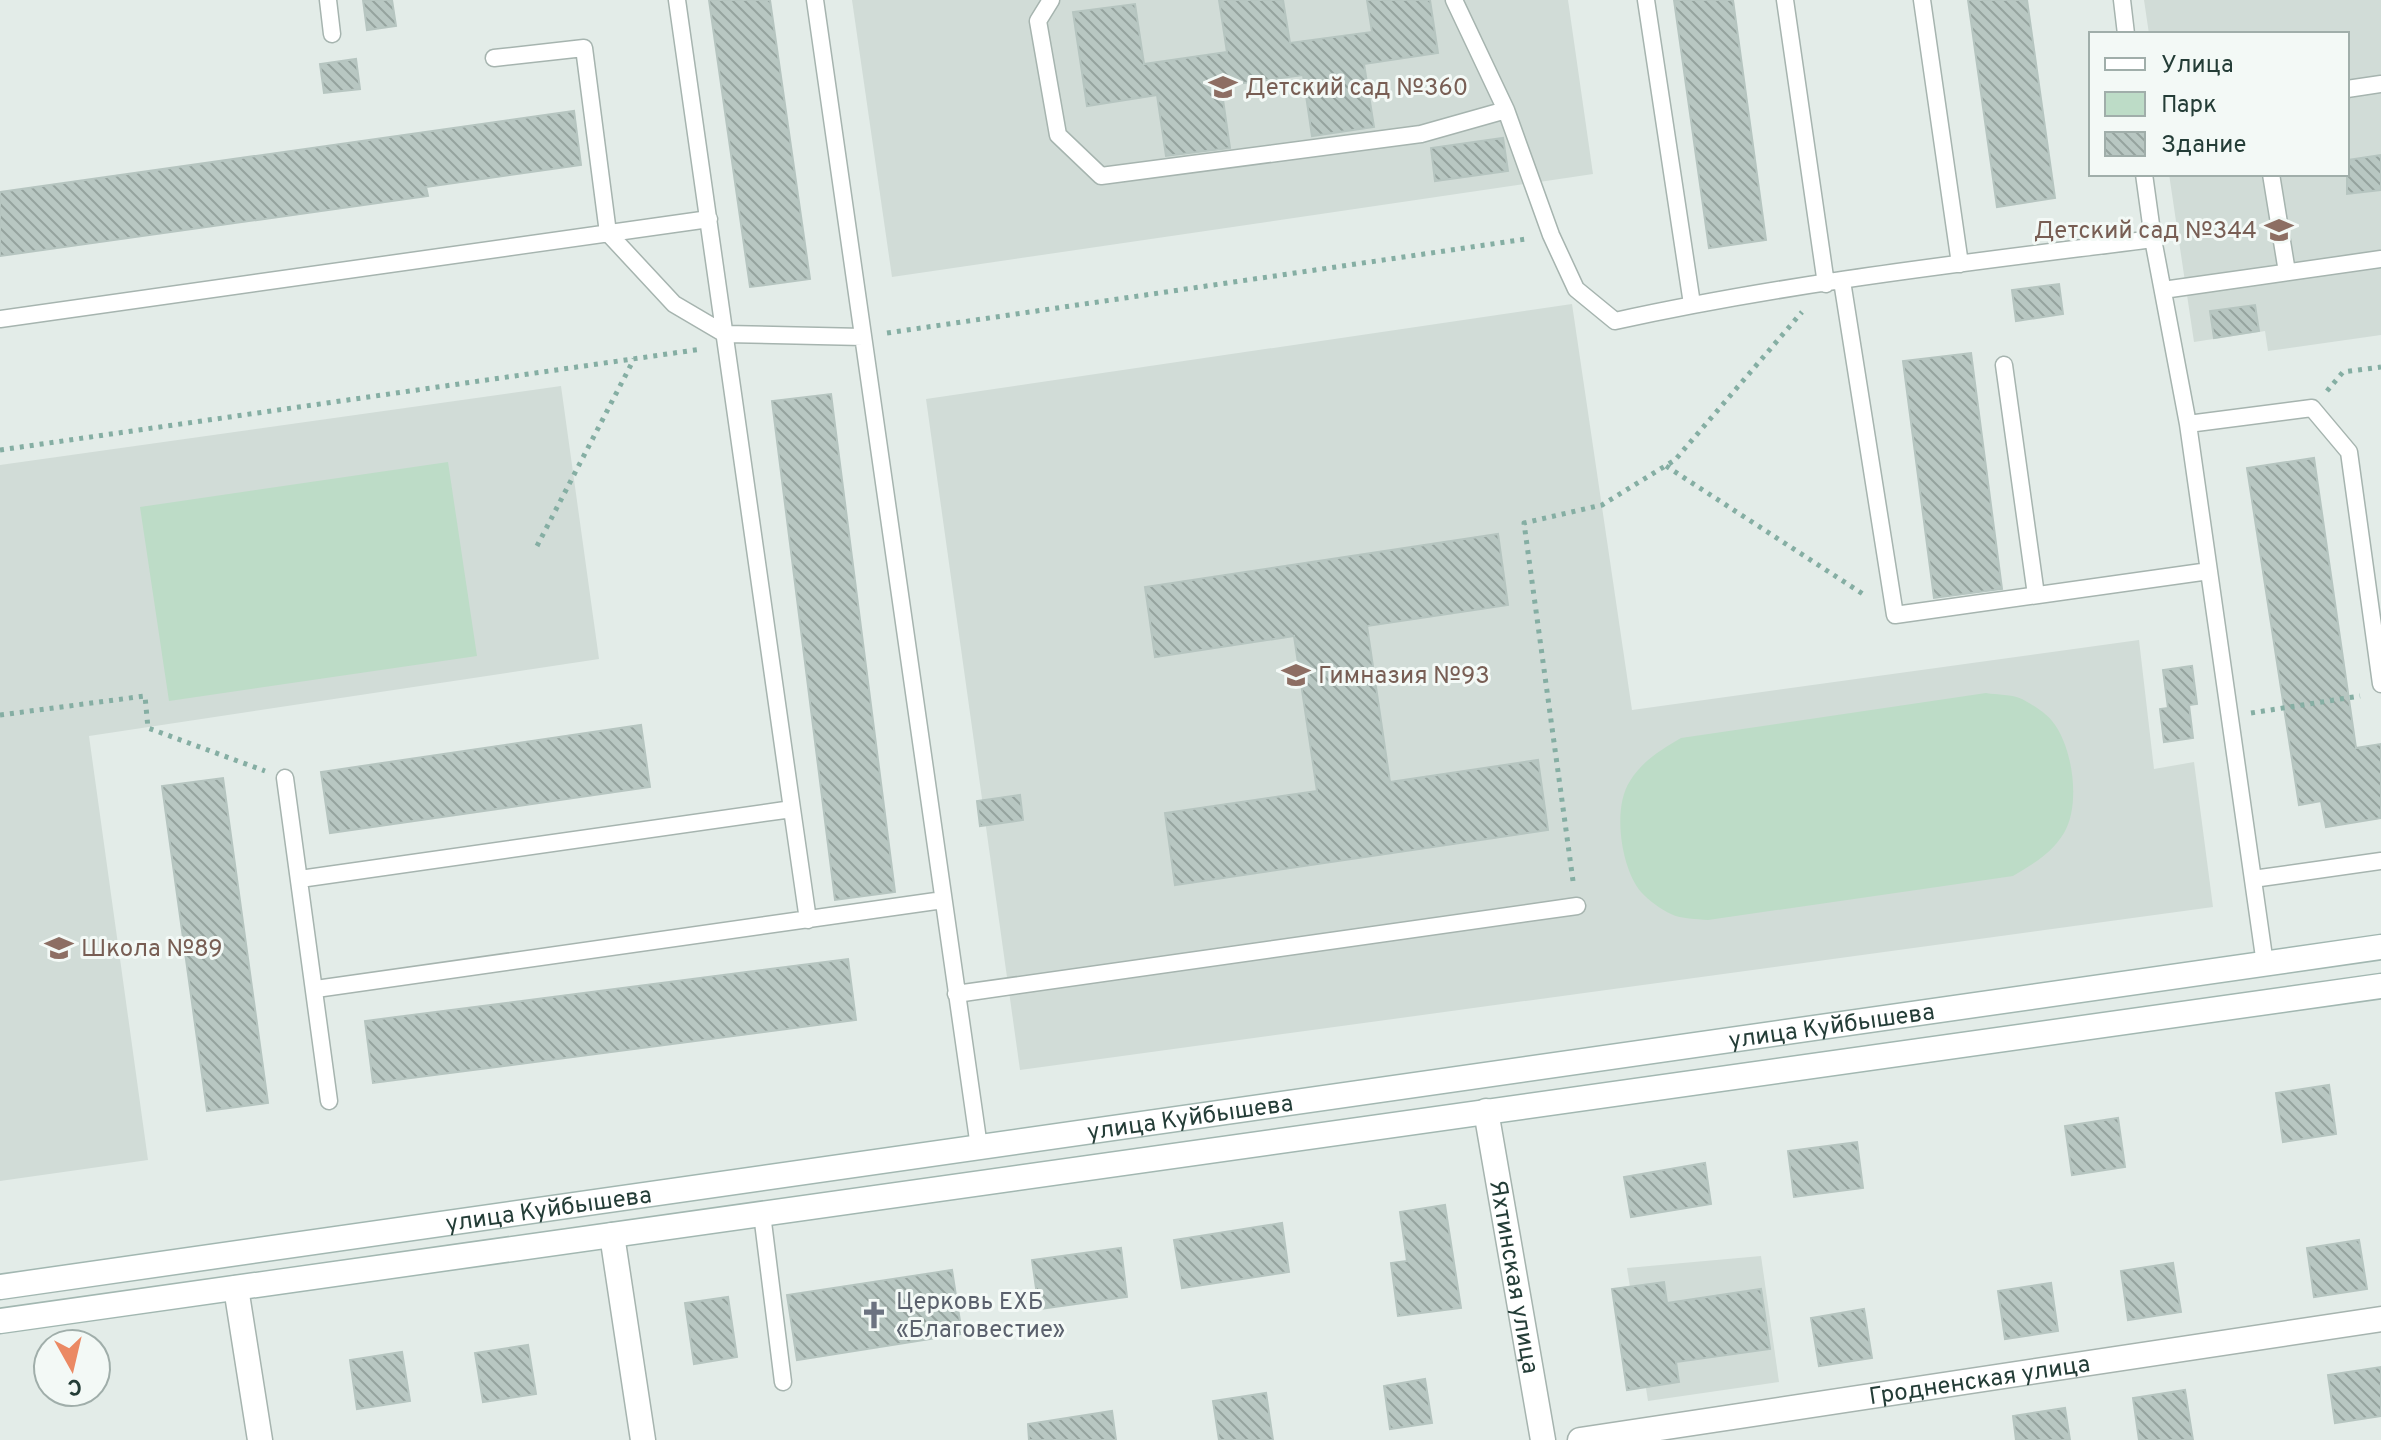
<svg xmlns="http://www.w3.org/2000/svg" width="2381" height="1440" font-family="Overpass,sans-serif">
<style>
.built{fill:#d1dcd7}
.green{fill:#bddcc7}
.building{fill:url(#building-back-hatch);stroke:#b6c5c0;stroke-width:2}
.lines{fill:none;stroke-linecap:round;stroke-linejoin:round}
.lane-casing{stroke:#a6b4af;stroke-width:19}
.street-casing{stroke:#a6b4af;stroke-width:27}
.secondary-casing{stroke:#a2b7b1;stroke-width:27}
.path{stroke:#85aea3;stroke-width:5;stroke-dasharray:4 6;stroke-linecap:butt}
.lane{stroke:#fff;stroke-width:16}
.street{stroke:#fff;stroke-width:24}
.secondary{stroke:#fff;stroke-width:24}
.labels{text-anchor:middle;stroke-width:6;stroke-linejoin:round;paint-order:stroke}
.education-label{font-size:24px;fill:#785e54;stroke:#f3f9f6;text-anchor:start}
.street-label{font-size:24px;fill:#243d37;stroke:#f3f9f6}
.worship-label{font-size:24px;fill:#5b616d;stroke:#f3f9f6;text-anchor:start}
</style>
<defs>
<pattern id="building-back-hatch" width="6" height="6" patternUnits="userSpaceOnUse" patternTransform="scale(2)"><rect width="6" height="6" fill="#b8c7c2"/><path d="M-1 5l2 2M0 0l6 6M5-1l2 2" fill="none" stroke="#95a39e"/></pattern>
</defs>
<rect width="100%" height="100%" fill="#e3ece8"/>
<!-- built -->
<path class="built" d="M852,0H1568L1593,174L892,277Z
M2144,0H2381V335L2268,351L2265,331L2194,342L2169,174H2347V34H2149Z
M1572,304L1632,710L2139,640L2154,769L2194,762L2213,907L1020,1070L926,399Z
M561,386L599,659L89,736L148,1160L0,1181V465Z
M1761,1256L1779,1382L1648,1401L1627,1268Z"/>
<!-- green -->
<path class="green" d="M448,462L477,656L169,701L140,507Z
M1986,693C1997,695 2012,694 2022,699C2031,704 2046,713 2052,721C2073,746 2081,805 2064,833C2051,854 2033,864 2013,876L1708,920C1697,919 1681,919 1671,914C1662,910 1648,900 1641,892C1621,868 1612,808 1630,781C1643,760 1661,750 1681,738Z"/>
<!-- building -->
<path class="building" d="M363,0H392L396,26L367,30Z
M709,0H770L810,279L750,287Z
M1219,0H1283L1290,43L1372,32L1367,0H1430L1438,53L1364,64L1374,127L1312,136L1303,75L1221,86L1230,148L1166,156L1157,95L1087,106L1073,12L1135,4L1144,64L1227,52Z
M1674,0H1733L1766,240L1709,248Z
M1968,0H2027L2055,198L1997,207Z
M356,59L360,89L324,93L320,64Z
M574,111L581,165L426,187L428,196L0,256V192Z
M1503,138L1508,171L1435,181L1431,148Z
M2381,155V190L2347,194V160Z
M2059,284L2063,314L2016,321L2012,290Z
M2255,305L2259,331L2214,338L2210,311Z
M1971,353L2002,589L1934,598L1903,361Z
M831,394L895,892L835,900L772,401Z
M2314,458L2356,748L2381,744V818L2326,827L2321,801L2299,805L2247,468Z
M1498,534L1508,605L1367,626L1390,782L1538,760L1548,830L1175,885L1165,813L1317,791L1294,636L1155,657L1145,587Z
M2192,666L2197,704L2189,705L2193,738L2164,742L2160,709L2168,708L2163,670Z
M641,725L650,787L330,833L321,772Z
M223,778L268,1103L207,1111L162,786Z
M1020,795L1023,820L980,826L977,801Z
M848,959L856,1020L373,1083L365,1021Z
M2329,1085L2336,1134L2283,1142L2276,1093Z
M2118,1118L2125,1167L2072,1175L2065,1126Z
M1857,1142L1863,1188L1794,1197L1788,1151Z
M1705,1163L1711,1204L1631,1217L1624,1177Z
M1445,1205L1461,1308L1398,1316L1391,1263L1407,1261L1400,1212Z
M1282,1223L1289,1272L1182,1288L1174,1240Z
M2359,1240L2367,1289L2314,1297L2307,1248Z
M1121,1248L1127,1297L1039,1309L1032,1260Z
M2173,1263L2181,1312L2128,1320L2121,1271Z
M952,1270L962,1334L797,1360L787,1295Z
M1664,1282L1667,1303L1761,1289L1770,1349L1676,1362L1679,1382L1627,1390L1612,1289Z
M2051,1283L2058,1331L2005,1339L1998,1291Z
M728,1297L737,1357L694,1364L685,1303Z
M1864,1309L1872,1358L1819,1366L1811,1318Z
M528,1345L536,1394L483,1402L475,1353Z
M402,1352L410,1401L357,1409L350,1360Z
M2381,1367V1416L2335,1423L2328,1375Z
M1425,1379L1432,1423L1390,1429L1384,1386Z
M2185,1390L2193,1440H2139L2133,1398Z
M1266,1393L1273,1440H1219L1213,1401Z
M2065,1408L2070,1440H2016L2013,1416Z
M1112,1411L1116,1440H1029L1028,1424Z"/>
<g class="lines">
<defs>
<path id="lane" d="M328,0L332,34
M815,0L979,1147
M1051,0L1038,21L1058,135L1101,176L1421,134L1506,110
M1454,0L1506,110L1551,235L1576,289L1615,321C1792,282 1973,262 2153,239
M1646,0L1692,304
M1785,0L1826,284
M1922,0L1960,264
M2122,0L2126,34
M494,58L584,48L608,233L674,304L725,334L863,337
M2347,89L2381,84
M2144,174L2153,239L2188,424L2265,964
M2271,174L2287,272
M1842,281L1895,615L2209,571
M2163,290L2381,259
M0,319L709,219
M2004,365L2036,595
M2188,424L2312,408L2349,452L2381,684
M285,778L329,1101
M792,809L808,920
M300,879L792,809L677,0
M2253,879L2381,861
M316,989L943,900
M956,994L1577,906
M762,1214L783,1382"/>
<g id="street">
<path id="s1" d="M1486,1111L1543,1440"/>
<path d="M612,1235L643,1440"/>
<path d="M236,1288L260,1440"/>
<path id="s2" d="M1580,1440L2381,1319"/>
</g>
<g id="secondary">
<path id="s3" d="M0,1287L2381,947"/>
<path d="M0,1321L2381,986"/>
</g>
</defs>
<!-- lane casing -->
<use href="#lane" class="lane-casing"/>
<!-- street casing -->
<use href="#street" class="street-casing"/>
<!-- secondary casing -->
<use href="#secondary" class="secondary-casing"/>
<!-- path -->
<path class="path" d="M887,333L1526,239
M2327,391L2343,372L2381,367
M0,450L702,349
M1666,466L1866,596
M537,546L634,359
M2251,713L2360,696
M0,715L145,696L148,728L265,771
M1573,881L1524,523L1602,505L1675,460L1802,312"/>
<!-- lane -->
<use href="#lane" class="lane"/>
<!-- street -->
<use href="#street" class="street"/>
<!-- secondary -->
<use href="#secondary" class="secondary"/>
</g>
<!-- icons -->
<defs>
<symbol id="school-bare" viewBox="-9 -9 18 18"><path d="M0-5L7-2L0 1L-7-2ZM-4 1L0 2.5L4 1V4Q0 6-4 4Z" fill="#8d6e63" stroke="#f3f9f6" stroke-width="2.5" paint-order="stroke"/></symbol>
<symbol id="church-bare" viewBox="-9 -9 18 18"><path d="M-1.2-6h2.4v3.5h3.3v2.4h-3.3V6h-2.4V-.1h-3.3v-2.4h3.3Z" fill="#6b7280" stroke="#f3f9f6" stroke-width="2.5" paint-order="stroke"/></symbol>
</defs>
<g fill-rule="evenodd">
<use href="#school-bare" x="1203" y="67" width="40" height="40"/>
<use href="#school-bare" x="2259" y="210" width="40" height="40"/>
<use href="#school-bare" x="1276" y="655" width="40" height="40"/>
<use href="#school-bare" x="39" y="928" width="40" height="40"/>
<use href="#church-bare" x="854" y="1295" width="40" height="40"/>
</g>
<g class="labels">
<!-- education labels -->
<g class="education-label">
<text x="1245" y="95">Детский сад №360</text>
<text x="2257" y="238" text-anchor="end">Детский сад №344</text>
<text x="1318" y="683">Гимназия №93</text>
<text x="81" y="956">Школа №89</text>
</g>
<!-- street labels -->
<g class="street-label">
<text dy="8" stroke="none"><textPath href="#s3" startOffset="1850">улица Куйбышева</textPath></text>
<text dy="8" stroke="none"><textPath href="#s3" startOffset="1202">улица Куйбышева</textPath></text>
<text dy="8" stroke="none"><textPath href="#s3" startOffset="554">улица Куйбышева</textPath></text>
<text dy="8" stroke="none"><textPath href="#s1" startOffset="168">Яхтинская улица</textPath></text>
<text dy="8" stroke="none"><textPath href="#s2" startOffset="404">Гродненская улица</textPath></text>
</g>
<!-- worship labels -->
<g class="worship-label">
<text x="896" y="1309">Церковь ЕХБ<tspan x="896" dy="28">«Благовестие»</tspan></text>
</g>
</g>
<!-- legend -->
<rect x="2089" y="32" width="260" height="144" fill="#f3f9f6" stroke="#a0aeaa" stroke-width="2"/>
<rect x="2105" y="58" width="40" height="12" fill="#ffffff" stroke="#a0aeaa" stroke-width="2"/>
<text x="2161" y="72" font-size="24" fill="#243d37">Улица</text>
<rect x="2105" y="92" width="40" height="24" fill="#bddcc7" stroke="#a0aeaa" stroke-width="2"/>
<text x="2161" y="112" font-size="24" fill="#243d37">Парк</text>
<rect x="2105" y="132" width="40" height="24" fill="url(#building-back-hatch)" stroke="#a0aeaa" stroke-width="2"/>
<text x="2161" y="152" font-size="24" fill="#243d37">Здание</text>
<!-- north arrow -->
<g transform="translate(72 1368) rotate(172)"><circle r="38" fill="#f3f9f6" stroke="#a0aeaa" stroke-width="2"/>
<path d="M0-6L14 30L0 20L-14 30Z" fill="#eb8963"/>
<text y="-12" font-size="22" font-weight="bold" text-anchor="middle" fill="#243d37">С</text>
</g>
</svg>
